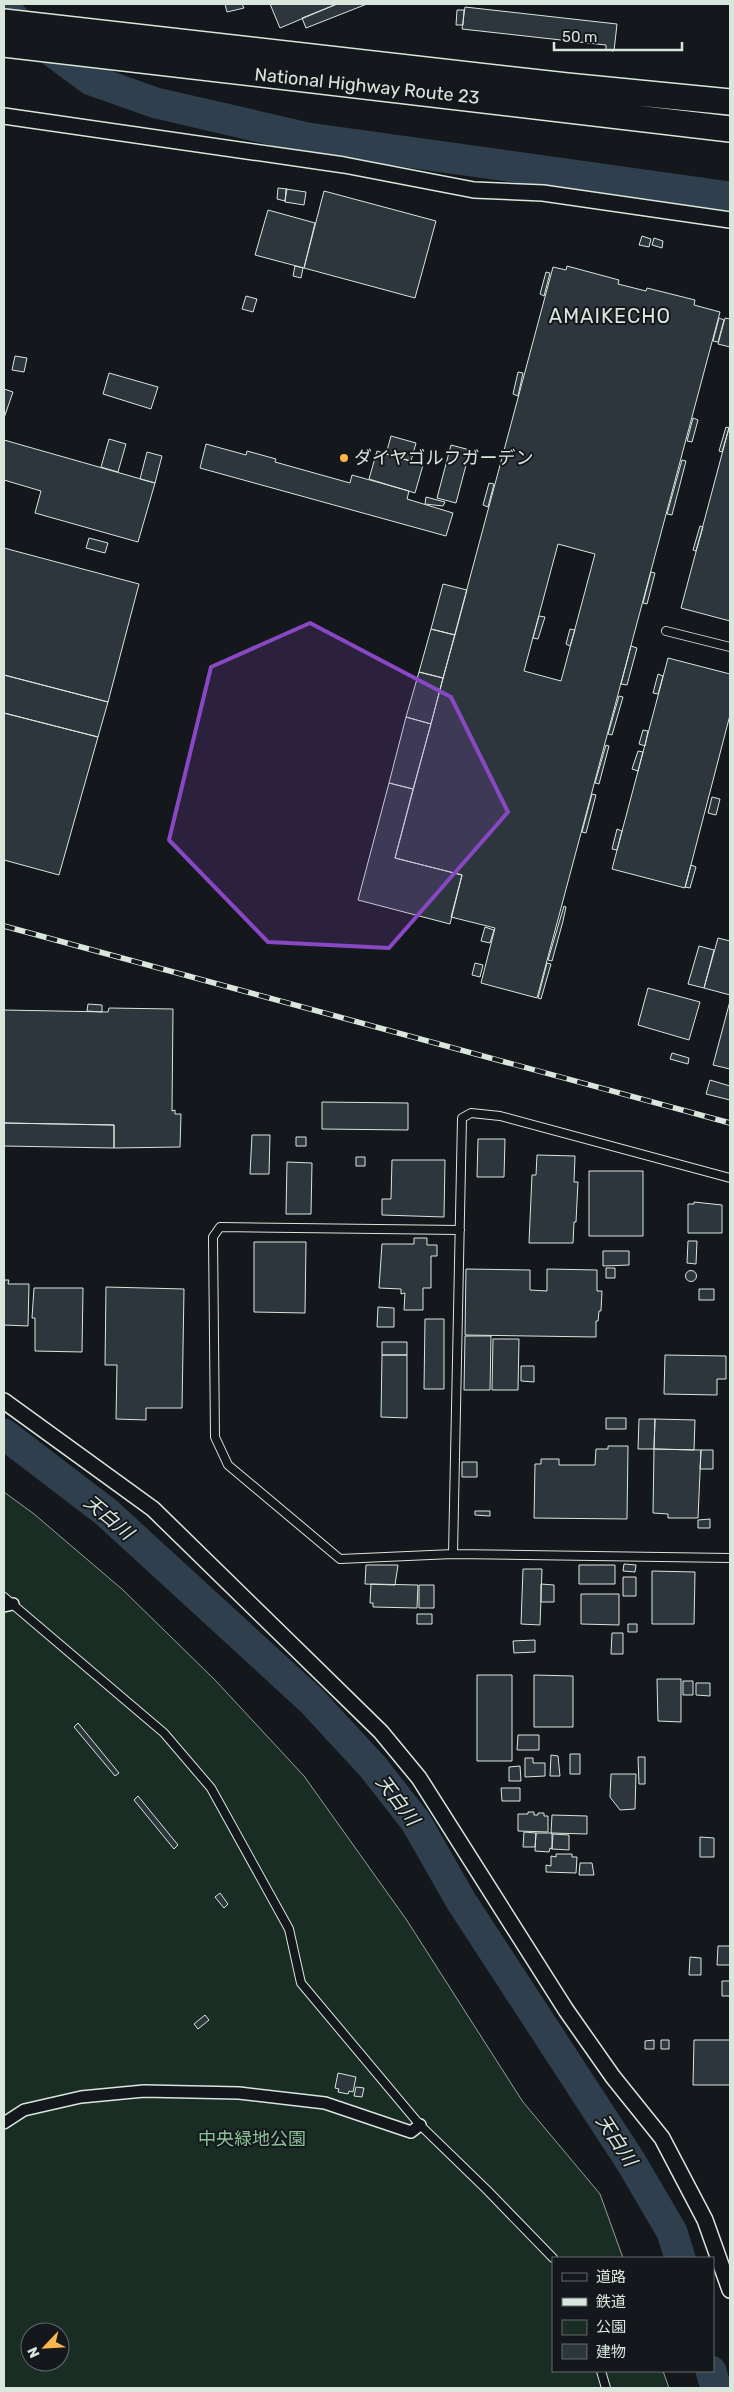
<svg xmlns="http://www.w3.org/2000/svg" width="734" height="2392" font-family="Rubik,'Noto Sans JP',sans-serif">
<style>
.green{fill:#1a2d24;stroke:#939e99;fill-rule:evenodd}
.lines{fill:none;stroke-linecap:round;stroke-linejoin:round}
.river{stroke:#2f3f4d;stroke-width:31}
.building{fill:#2c363c;stroke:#d8e6dc;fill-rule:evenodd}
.service-casing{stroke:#d8e6dc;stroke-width:10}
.pedestrian-casing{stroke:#d8e6dc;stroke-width:14}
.minor-casing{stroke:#d8e6dc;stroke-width:18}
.trunk-casing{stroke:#d8e6dc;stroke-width:28}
.service{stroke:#14181c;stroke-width:8}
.pedestrian{stroke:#14181c;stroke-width:11}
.minor{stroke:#14181c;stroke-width:15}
.trunk{stroke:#14181c;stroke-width:25}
.rail-casing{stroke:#d8e6dc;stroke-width:5.5}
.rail{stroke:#14181c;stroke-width:4;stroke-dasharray:11;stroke-linecap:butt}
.marked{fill:#8948c3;fill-opacity:0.2;stroke:#8948c3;stroke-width:4;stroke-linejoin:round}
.poi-dot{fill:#ffb74d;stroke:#14181c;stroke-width:2}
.labels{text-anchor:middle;stroke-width:4;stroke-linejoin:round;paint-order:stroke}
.street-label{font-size:18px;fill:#d8e6dc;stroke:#14181c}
.poi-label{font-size:18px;fill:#d8e6dc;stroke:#14181c;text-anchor:start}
.park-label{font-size:18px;fill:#8ac095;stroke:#14181c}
.water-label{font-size:19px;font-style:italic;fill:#d8e6dc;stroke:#14181c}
.quarter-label{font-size:20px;letter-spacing:1px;fill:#d8e6dc;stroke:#14181c}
</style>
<rect width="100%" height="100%" fill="#14181c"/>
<!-- green -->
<path class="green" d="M4,1492L34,1514L123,1590L215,1680L304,1776L406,1919L523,2102L600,2194L623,2258H553V2371H663L669,2388H4ZM30,2332H60V2362H30Z"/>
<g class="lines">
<!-- river -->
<path class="river" d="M4,8L29,34L91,80L156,103L308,138L730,197
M4,1434L106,1512L311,1700L373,1767L416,1822L461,1901L631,2162L672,2232L680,2258
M711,2371L716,2388"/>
</g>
<!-- building -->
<path class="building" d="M225,4H242L244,8L227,12Z
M270,4H337L280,28Z
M337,4H367L306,28L302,18Z
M465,7L617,24L614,51L606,50V45L462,29Z
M457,10H464L463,25H456Z
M278,188L287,189L285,201L277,199Z
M286,189L306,192L304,205L285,202Z
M324,191L436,221L415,298L304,268Z
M268,210L315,223L304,268L255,255Z
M642,236L651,239L649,247L639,245Z
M654,238L663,241L662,248L652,245Z
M295,266L303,268L301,278L293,276Z
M567,266L619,280L618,284L646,291L647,288L695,300L694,305L720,312L537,998L481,983L495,928L451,917L462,875L395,858L553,267L566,270ZM558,544L595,554L561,681L524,671Z
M546,272L550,273L544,296L540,294Z
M246,296L257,299L253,312L242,309Z
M719,318L724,320L718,342L713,341Z
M725,318L730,319V347L718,344Z
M15,356L27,358L24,372L12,370Z
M518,372L523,373L518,396L513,394Z
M109,373L158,387L151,409L103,394Z
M4,389L13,392L4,418Z
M693,418L698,420L692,442L687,441Z
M730,424V621L681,608Z
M726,427L729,428L722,452L719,451Z
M391,436L416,443L411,461L386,454Z
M109,439L126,444L118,472L101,467Z
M4,440L155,483L138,542L35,513L41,491L4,480Z
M206,444L246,455L247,451L276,459L275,462L350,483L352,475L409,491L407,499L453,513L446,536L200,468Z
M451,445L470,450L456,503L437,498Z
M377,451L423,465L415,493L369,479Z
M147,452L162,456L155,483L140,479Z
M682,460L686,461L672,515L667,514Z
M489,483L494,484L488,507L483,505Z
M426,497L445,502L443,506L425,504Z
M700,526L703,527L696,551L693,550Z
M89,538L108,543L105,553L86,548Z
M4,548L139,584L108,702L4,675Z
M651,572L655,573L647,604L643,603Z
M443,584L467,590L455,635L431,629Z
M539,616L545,617L538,639L533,638Z
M431,629L455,635L443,678L419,672Z
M570,629L575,630L570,646L566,644Z
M631,646L637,648L627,685L621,684Z
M668,658L730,674V715L685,888L612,869Z
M419,672L443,678L431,724L406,717Z
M658,674L663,676L658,694L653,693Z
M4,675L108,702L98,737L4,713Z
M619,696L623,697L612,735L608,734Z
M4,713L98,737L59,875L4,860Z
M406,717L431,724L413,789L389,783Z
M643,730L648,731L645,746L639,744Z
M606,745L609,746L599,784L595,783Z
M638,751L643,752L638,771L632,769Z
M389,783L413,789L395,858L462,875L450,924L358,900Z
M592,794L596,795L586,833L582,832Z
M712,797L720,799L716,815L708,813Z
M617,829L622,831L617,850L612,849Z
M691,865L696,867L690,888L685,887Z
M564,906L566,907L563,921L552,961L548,960Z
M485,927L494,930L490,943L481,941Z
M718,938L730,941V995L704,988Z
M699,946L714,950L704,988L688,984Z
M475,963L483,965L480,977L472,975Z
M547,963L551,964L541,999L538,998Z
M648,988L700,1002L689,1040L638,1025Z
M730,1001V1069L713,1065Z
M88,1004L102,1005V1012L87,1011Z
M109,1008L173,1009L172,1111L175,1110V1114H181L180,1147L114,1148V1125L4,1123V1010L108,1012Z
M672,1053L689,1058L688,1064L670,1059Z
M710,1080L730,1086V1100L706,1094Z
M322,1102L408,1103V1130L322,1129Z
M4,1123L114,1125V1148L4,1146Z
M252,1135H270L269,1174H250Z
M296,1137H306V1146H296Z
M478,1139H505L504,1177H477Z
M537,1155L575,1156L574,1182H578L576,1222H574L573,1243H529L532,1175H536Z
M356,1157H365V1166H356Z
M392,1160H445L444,1217L382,1215V1199H391Z
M287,1162L312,1163L311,1214H286Z
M589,1171H643V1236H589Z
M694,1202L722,1205V1233H688V1204H694Z
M414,1238H427V1245H437V1256H431V1288H423V1310H404L405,1293L401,1294V1289L379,1288L382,1244H414Z
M688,1241H697L696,1264L687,1263Z
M254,1242H306L305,1313L254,1312Z
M603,1251H629V1265L603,1266Z
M606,1268H615V1278H606Z
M466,1269L530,1270V1290L547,1291V1269L597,1270V1291H602L601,1311H599L598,1321H596V1337L465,1335Z
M685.5 1276a5.5 5.5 0 1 1 11 0a5.5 5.5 0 1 1-11 0Z
M4,1280H9L8,1284H29L28,1326L4,1325Z
M106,1287L184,1289L182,1408H146V1420L116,1419L117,1365H105Z
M34,1288H83L82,1352L35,1351V1318H32Z
M699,1289H714V1300H699Z
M378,1307L394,1308V1327H377Z
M425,1319H444V1389H424Z
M465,1336H491L490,1390H464Z
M493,1339H519L518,1390H492Z
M382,1342H407V1355H382Z
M382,1355H407V1418L381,1417Z
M665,1355L726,1356V1379H717V1395L664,1394Z
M521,1366H534V1382L521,1381Z
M606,1418H626V1429H606Z
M639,1419H655L654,1449H638Z
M655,1419L695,1420L694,1450L654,1449Z
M608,1446H628L627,1519L534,1518L535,1464H541V1459H559V1465H595L596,1449H608Z
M654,1449L701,1450L698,1518H668V1514L653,1513Z
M701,1450H713V1469H700Z
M462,1462H477V1477H462Z
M475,1511H490V1516L475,1515Z
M710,1519V1528H698V1520Z
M624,1564L636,1565L635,1572L623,1571Z
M366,1565H398L395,1585L365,1584Z
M579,1565H615V1584H579Z
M523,1569H542L540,1625L521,1624Z
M652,1571L695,1572L694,1624H652Z
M623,1577H636V1596H623Z
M371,1584L418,1585L417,1608L373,1607V1603H370Z
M541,1584L554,1585V1602H541Z
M419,1585H434V1608H419Z
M581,1594H619V1625L581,1624Z
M417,1614H432V1624H417Z
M628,1624H637V1632H628Z
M612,1633H623V1654H611Z
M535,1640V1652L514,1653L513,1641Z
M477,1675H512V1761H477Z
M534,1675L573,1676V1727H534Z
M657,1679H681V1722L658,1721Z
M683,1681H693V1695H683Z
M696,1683H710V1696L696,1695Z
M78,1723L119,1773L115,1776L74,1727Z
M518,1735H539V1750H517Z
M570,1754H580V1774H570Z
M551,1755L558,1756L560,1776H550Z
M638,1757H645V1784H639Z
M525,1758H533V1763H545V1776L525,1777Z
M520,1766L521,1781H509V1767Z
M611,1774H636L635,1809L620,1810L610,1797Z
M501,1788H520V1801H502Z
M138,1796L178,1845L174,1849L134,1800Z
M528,1812H534V1815H538V1813H544V1816H548V1832L518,1831V1814H528Z
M552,1815L587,1816V1834L551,1833Z
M524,1832L536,1833L535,1847H523Z
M536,1833H552V1849L550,1848L549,1852L535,1851Z
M553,1834L569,1835V1850L552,1849Z
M700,1837L714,1838V1857H700Z
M556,1854H572V1857H577L576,1873L546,1872V1865L551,1866V1856L556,1857Z
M580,1863H592L594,1875H579Z
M220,1893L228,1904L224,1908L215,1897Z
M718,1946H730V1965H717Z
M690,1957L701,1958V1975H689Z
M722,1981H730V1996H722Z
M205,2015L209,2020L198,2029L194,2024Z
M654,2040V2049H645V2041Z
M661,2040H669V2049H661Z
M694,2040H730V2085H693Z
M338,2073L356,2077L353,2092L349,2091L348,2094L338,2092L339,2089L335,2088Z
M356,2087L364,2088L362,2097L354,2096Z"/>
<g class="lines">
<defs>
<path id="service" d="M666,631L730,647
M460,1230L220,1227L213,1237L215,1437L228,1465L340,1559L453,1554L730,1558
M453,1554L462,1118L471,1113L500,1116L730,1178
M4,1597L164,1733L211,1788L289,1929L301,1983L420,2125L487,2190L553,2258
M601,2371L606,2388"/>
<path id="pedestrian" d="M4,1606L13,1604
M4,2123L24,2110L81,2097L144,2091L239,2093L325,2103L411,2132L420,2125"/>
<path id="minor" d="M4,116L344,165L474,190L543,193L730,220
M4,1401L153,1509L381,1732L419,1778L566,2010L613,2077L662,2138L705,2220L730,2290"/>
<path id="trunk" d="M4,22L567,86L730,102
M4,44L730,129"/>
</defs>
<!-- service casing -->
<use href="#service" class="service-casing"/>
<!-- pedestrian casing -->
<use href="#pedestrian" class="pedestrian-casing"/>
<!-- minor casing -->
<use href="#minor" class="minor-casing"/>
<!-- trunk casing -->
<use href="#trunk" class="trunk-casing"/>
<!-- service -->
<use href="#service" class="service"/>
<!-- pedestrian -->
<use href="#pedestrian" class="pedestrian"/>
<!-- minor -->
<use href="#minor" class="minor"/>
<!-- trunk -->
<use href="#trunk" class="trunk"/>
<defs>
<path id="rail" d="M4,926L730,1123"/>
</defs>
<!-- rail casing -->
<use href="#rail" class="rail-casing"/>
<!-- rail -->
<use href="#rail" class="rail"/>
</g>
<!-- marked area -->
<path class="marked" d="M310,623L451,697L508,812L389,948L268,942L169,840L211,667Z"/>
<!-- markers -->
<circle class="poi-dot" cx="344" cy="458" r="5"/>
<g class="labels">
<!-- street labels -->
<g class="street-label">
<text transform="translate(367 86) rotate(6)" y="6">National Highway Route 23</text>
</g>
<!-- poi labels -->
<g class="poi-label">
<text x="354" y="464">ダイヤゴルフガーデン</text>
</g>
<!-- park labels -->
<g class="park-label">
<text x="252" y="2145">中央緑地公園</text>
</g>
<!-- water labels -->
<g class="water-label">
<text transform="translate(109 1517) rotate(40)" y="7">天白川</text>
<text transform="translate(398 1800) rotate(53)" y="7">天白川</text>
<text transform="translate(617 2140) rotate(57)" y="7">天白川</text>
</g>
<!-- quarter labels -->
<g class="quarter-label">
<text x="610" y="323">AMAIKECHO</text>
</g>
</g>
<!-- border -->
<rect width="734" height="2392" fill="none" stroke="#d8e6dc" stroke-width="10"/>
<!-- legend -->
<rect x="552" y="2257" width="162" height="115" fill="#14181c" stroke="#626a69"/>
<rect x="562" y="2273" width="25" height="8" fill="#14181c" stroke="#626a69"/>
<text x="596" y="2282" font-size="15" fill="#d8e6dc">道路</text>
<rect x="562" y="2298" width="25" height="8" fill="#d8e6dc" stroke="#626a69"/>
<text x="596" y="2307" font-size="15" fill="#d8e6dc">鉄道</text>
<rect x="562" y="2320" width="25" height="15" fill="#1a2d24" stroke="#626a69"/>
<text x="596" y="2332" font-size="15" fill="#d8e6dc">公園</text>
<rect x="562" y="2344" width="25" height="15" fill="#2c363c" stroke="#626a69"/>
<text x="596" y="2357" font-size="15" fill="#d8e6dc">建物</text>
<!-- north arrow -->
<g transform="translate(45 2347) rotate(245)"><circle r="24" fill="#14181c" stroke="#626a69"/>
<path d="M0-4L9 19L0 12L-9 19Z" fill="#ffb74d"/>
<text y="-8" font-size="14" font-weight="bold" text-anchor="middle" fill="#d8e6dc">N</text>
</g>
<!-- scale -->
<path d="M554 42v8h128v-8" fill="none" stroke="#d8e6dc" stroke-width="2.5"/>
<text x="562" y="42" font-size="15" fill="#d8e6dc" stroke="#14181c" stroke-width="4" paint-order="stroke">50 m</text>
</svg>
